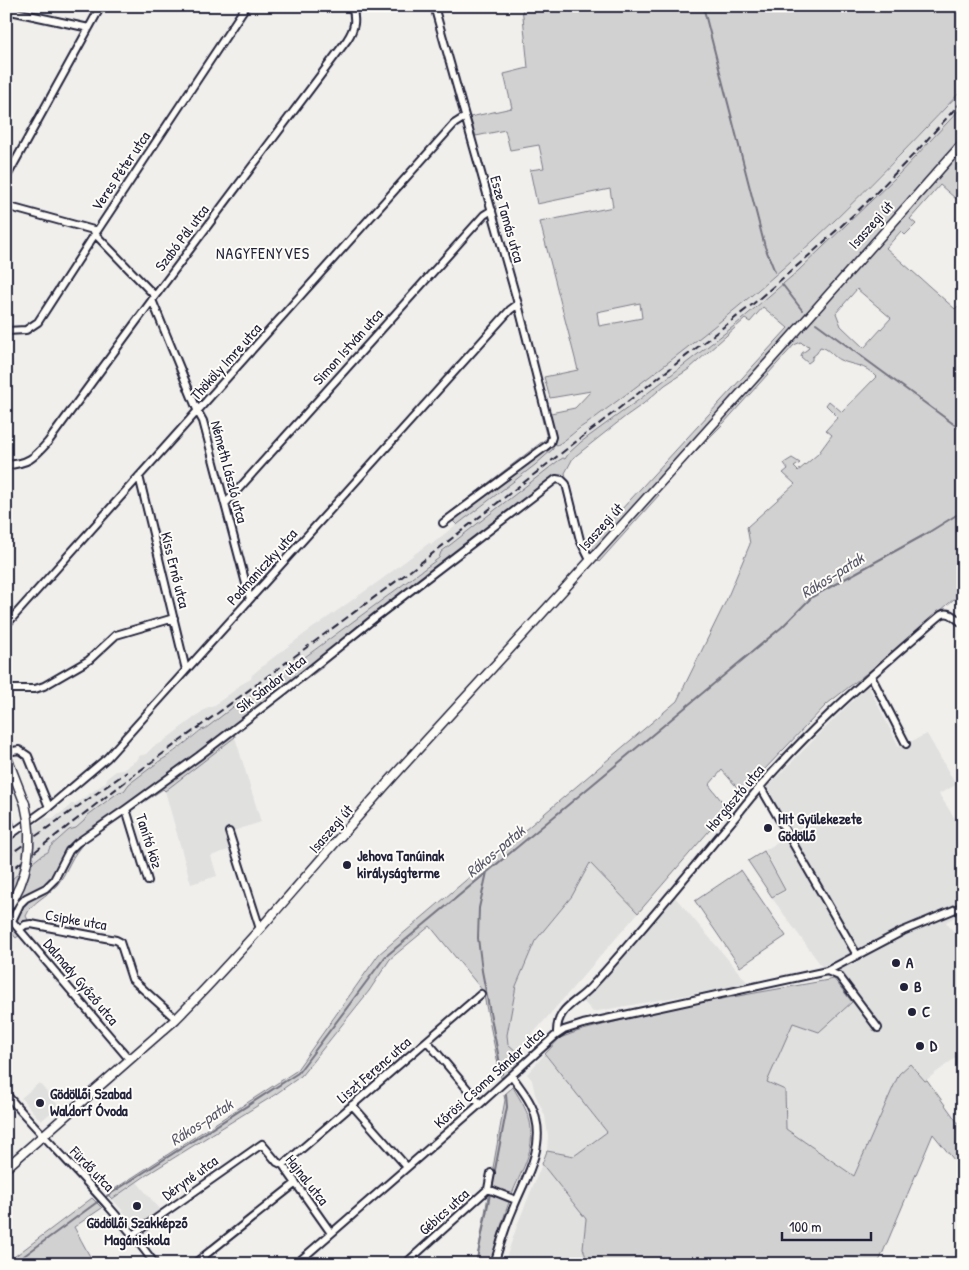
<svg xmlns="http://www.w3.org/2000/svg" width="969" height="1270" font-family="'Patrick Hand',sans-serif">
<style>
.built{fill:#e0e0df}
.green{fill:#d2d1d1;stroke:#7a7a86;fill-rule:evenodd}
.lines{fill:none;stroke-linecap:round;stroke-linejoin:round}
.stream{stroke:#737381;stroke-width:2}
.minor-casing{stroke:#22223b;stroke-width:10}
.major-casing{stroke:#22223b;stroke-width:11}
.minor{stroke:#fdfcf7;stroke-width:6}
.major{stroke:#fdfcf7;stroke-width:8}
.rail{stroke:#22223b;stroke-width:2;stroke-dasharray:8 4;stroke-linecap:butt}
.major-bridge-casing{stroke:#22223b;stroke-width:11;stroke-linecap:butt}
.major-bridge{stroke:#fdfcf7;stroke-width:8}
.poi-dot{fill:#22223b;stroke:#fdfcf7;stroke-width:2}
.labels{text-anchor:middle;stroke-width:4;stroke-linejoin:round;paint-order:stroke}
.street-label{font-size:15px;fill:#22223b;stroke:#fdfcf7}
.poi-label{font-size:15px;font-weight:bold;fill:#22223b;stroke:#fdfcf7;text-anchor:start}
.neighbourhood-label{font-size:16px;letter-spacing:1px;fill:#22223b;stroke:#fdfcf7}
.water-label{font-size:16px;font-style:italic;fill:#58586a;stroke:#fdfcf7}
</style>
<rect width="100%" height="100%" fill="#f0efec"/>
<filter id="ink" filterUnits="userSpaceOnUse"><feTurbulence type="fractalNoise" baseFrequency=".02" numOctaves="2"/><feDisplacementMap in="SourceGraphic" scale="10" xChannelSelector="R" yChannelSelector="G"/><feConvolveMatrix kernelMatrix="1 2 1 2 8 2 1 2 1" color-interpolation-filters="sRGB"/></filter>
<g filter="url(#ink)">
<!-- built -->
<path class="built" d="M963,89V106L897,176L798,271L734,326L640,399L581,442L565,460L563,458L558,461L441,552L439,558L262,688H258L252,693L249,698L237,704L205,729L201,730L169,754L165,759L161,760L129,784L124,791L119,792L88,815L84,821L76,828L69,830L50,847L48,852L42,855L13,878L11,883L6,886V844L45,818H53L67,809L71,804H75L106,782L107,778L116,771L123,770L138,759L139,756L146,754L154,746L161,743L208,707H212L235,690L240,685L251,679L252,675L270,660L303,635L382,579L429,543L432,544L468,515L472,514L535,465L553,445L580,430L583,425L588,423L671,359L758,291L810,244L881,176Z
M868,685L899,747L927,734L956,785L939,794L963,831V912L946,922L963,944V1052L925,1081L899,1074L854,1176L786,1129L785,1090L766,1082L793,1022L834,979L829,980L820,964L772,898L786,891L765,850L786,838L764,790Z
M235,737L261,822L227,833L231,849L211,856L217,876L191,884L165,791Z
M591,863L638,913L517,1052L508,1044L507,1034L516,986L535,941L572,896Z
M674,896L749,984L593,1012L582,1000Z
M545,1054L607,1132L574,1156L547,1151L548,1136L545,1116L535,1094L532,1080L527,1074Z
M39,1083L59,1106L41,1121L21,1098Z
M542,1164L586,1219L583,1248L588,1264H504L518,1223Z
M137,1182L162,1212L139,1229L112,1199Z"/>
<!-- green -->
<path class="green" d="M522,6H963V89C897,159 831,228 758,290C703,337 645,380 588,423C579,427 567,440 557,445L555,444L553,445V449L535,465L458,524L457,525L451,519L443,524L440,520L547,438L541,415L575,408L591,391L550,398L544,377L578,370L540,222L613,207L610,189L537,204L530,170L544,168L539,145L510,150L505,130L476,136L470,117L512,108L504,74L528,68ZM640,303L642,318L599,326L597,312Z
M963,106V205L940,185L910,219L916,224L905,235L901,231L886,248L955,309L963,301V604L954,599L872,669L827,704L742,793L722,770L709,785L728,809L638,913L590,863L572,896L535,941L516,986L507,1035L508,1044L517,1052L519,1064L501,1078L483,991L430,926L390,959L369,991L301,1076L273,1096L148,1174L112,1199L107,1194L296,1071L379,954L677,701L726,601L750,544L747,527L795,484L783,473L788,469L784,463L792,458L800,463L794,467L798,471L818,454L832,435L826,430L838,417L826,405L829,401L842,412L876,377C865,364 854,366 840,360C833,357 829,348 820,347L817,353L812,357V360L808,363L801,357L802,353L808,349L809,346L803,344L801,342L794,345L723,424L655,492L659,495L599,562L586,548L788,328L763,307L750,322L745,319L689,369L665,385L643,404L626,416L573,458L565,473L566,477L553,485L323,664V667L234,733L235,737L165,791L163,789L86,841C70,856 69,870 57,885C47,897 32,901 26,916L29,922L35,923L16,938L9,930L6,932V886L11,883L13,878L42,855L48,852L50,847L69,830L76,828L84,821L88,815L119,792L124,791L129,784L161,760C167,758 194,736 201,730L205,729L237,704L249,698L252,693L259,688H263L439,558L441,552L558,461L563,458L565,459L569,453L581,442L640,399L734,326L798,271L897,176ZM857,289L891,318L864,348L841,326L836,313Z
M764,851L785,890L772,897L748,861Z
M741,870L786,936L740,967L695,901Z
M834,979L852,1002L819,1032L793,1023L767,1082L785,1090L786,1129L854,1176L899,1074L910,1064L925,1081L927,1080L963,1130V1171L933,1134L878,1264H588L583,1248L586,1219L542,1164L547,1151L574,1156L607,1132L545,1054L560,1038L579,1031L665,1009Z
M513,1087C520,1100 530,1113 531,1129C534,1153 520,1173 512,1194C503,1217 497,1241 490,1264H476L505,1100L504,1095Z
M92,1198L102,1208L74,1227L94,1264H13L10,1260Z"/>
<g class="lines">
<!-- stream -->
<path class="stream" d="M703,6L765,247L775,272
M782,284L802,310
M816,323L963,431
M487,872L479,908L478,938L482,971L502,1074
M494,1175L507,1107L506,1094
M104,1198L298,1073L385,957L782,627L812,597L926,534L963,511
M13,1264L100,1200
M476,1264L490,1194"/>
<defs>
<path id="minor" d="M434,6L518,304L552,437L550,443L545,447L443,523
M6,10L89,28
M6,178L101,6
M6,206L97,231
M95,234L155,296
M152,300L198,412L203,421L250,599
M6,331L26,330L38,322L97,231L246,6
M6,465C28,464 34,458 48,442L155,296L347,40C355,28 356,20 352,6
M139,476L186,670
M225,504L484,215L492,210
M6,625L454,124L465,117
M871,676L906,744
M6,689H35L44,686L89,660L116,635L174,618
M6,752L19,750L28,756L49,807
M760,786L857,955
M126,809L148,881
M6,811L12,833
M229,832L260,929
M6,838L49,807L107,758L510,310L518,304
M12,921L20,904L26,898L46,888L54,880L69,851L77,843L126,809L199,756L285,690L376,617L556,479L562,480L566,484L580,540L590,560
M12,921L129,1059
M6,927L12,921
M20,929L25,925L31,924L116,940L120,942L132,979L176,1019
M827,971L839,976L878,1028
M557,1034C556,1007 576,1004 591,987C642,931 689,872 737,815C795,740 870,676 941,615C949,610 955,618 962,623
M427,1041L480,1104
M6,1094C56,1152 110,1202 155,1264
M352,1105L407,1167
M283,1165L481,994
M488,1189L516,1200
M134,1234L262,1144L277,1162L283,1165L331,1233
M194,1264L296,1183
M296,1264L480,1104L555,1036L564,1030L583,1024L827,971L903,931L963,906
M405,1264L488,1189L491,1173
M494,1264C500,1245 505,1227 513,1209C524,1181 544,1150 536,1119C533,1103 521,1089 512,1076"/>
<path id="major" d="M6,755L25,804
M6,1168L176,1019C255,939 326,851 401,768C590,562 778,353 963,143"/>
</defs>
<!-- minor casing -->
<use href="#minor" class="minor-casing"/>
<!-- major casing -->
<use href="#major" class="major-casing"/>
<!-- minor -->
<use href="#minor" class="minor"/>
<!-- major -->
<use href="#major" class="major"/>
<!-- rail -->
<path class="rail" d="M6,857L127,772
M6,874L134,775L410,571L753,304L813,252L866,203L916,152L963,100"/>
<defs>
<path id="major-bridge" d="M6,910C29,879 34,841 25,804"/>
</defs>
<!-- major-bridge casing -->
<use href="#major-bridge" class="major-bridge-casing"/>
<!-- major-bridge -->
<use href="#major-bridge" class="major-bridge"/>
</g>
</g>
<!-- markers -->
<g class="poi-dot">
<circle cx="768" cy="828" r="5"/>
<circle cx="347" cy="865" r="5"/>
<circle cx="896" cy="963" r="5"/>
<circle cx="904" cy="987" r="5"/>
<circle cx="912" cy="1012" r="5"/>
<circle cx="920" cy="1046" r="5"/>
<circle cx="40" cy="1103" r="5"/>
<circle cx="137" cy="1206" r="5"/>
</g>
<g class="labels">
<!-- street labels -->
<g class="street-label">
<text transform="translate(121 171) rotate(-56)" y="5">Veres Péter utca</text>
<text transform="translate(507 219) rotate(74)" y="5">Esze Tamás utca</text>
<text transform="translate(871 225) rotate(-48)" y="5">Isaszegi út</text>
<text transform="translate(182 238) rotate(-53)" y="5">Szabó Pál utca</text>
<text transform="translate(348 347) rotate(-48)" y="5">Simon István utca</text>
<text transform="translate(226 362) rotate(-48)" y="5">Thököly Imre utca</text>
<text transform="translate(229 472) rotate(75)" y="5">Németh László utca</text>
<text transform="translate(601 527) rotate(-48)" y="5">Isaszegi út</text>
<text transform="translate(262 567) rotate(-48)" y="5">Podmaniczky utca</text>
<text transform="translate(175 570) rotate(76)" y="5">Kiss Ernő utca</text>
<text transform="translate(271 684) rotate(-38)" y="5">Sík Sándor utca</text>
<text transform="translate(735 798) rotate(-50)" y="5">Horgásztó utca</text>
<text transform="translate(331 829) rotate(-49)" y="5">Isaszegi út</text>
<text transform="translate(149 841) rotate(72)" y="5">Tanító köz</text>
<text transform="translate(76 920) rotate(10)" y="5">Csipke utca</text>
<text transform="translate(81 982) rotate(50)" y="5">Dalmady Győző utca</text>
<text transform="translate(374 1070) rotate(-41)" y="5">Liszt Ferenc utca</text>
<text transform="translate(489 1078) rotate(-42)" y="5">Kőrösi Csoma Sándor utca</text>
<text transform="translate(92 1169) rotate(46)" y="5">Fürdő utca</text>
<text transform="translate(190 1178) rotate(-36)" y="5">Déryné utca</text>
<text transform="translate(307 1180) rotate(52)" y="5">Hajnal utca</text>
<text transform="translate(444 1212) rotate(-42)" y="5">Gébics utca</text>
</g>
<!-- poi labels -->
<g class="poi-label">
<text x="778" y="824">Hit Gyülekezete<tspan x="778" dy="17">Gödöllő</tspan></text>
<text x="357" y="861">Jehova Tanúinak<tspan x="357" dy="17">királyságterme</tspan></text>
<text x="906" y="968">A</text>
<text x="914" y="992">B</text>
<text x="922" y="1017">C</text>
<text x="930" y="1051">D</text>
<text x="50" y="1099">Gödöllői Szabad<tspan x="50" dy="17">Waldorf Óvoda</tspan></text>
<text x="137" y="1228" text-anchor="middle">Gödöllői Szakképző<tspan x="137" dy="17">Magániskola</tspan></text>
</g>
<!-- neighbourhood labels -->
<g class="neighbourhood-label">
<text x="263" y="259">NAGYFENYVES</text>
</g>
<!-- water labels -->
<g class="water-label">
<text transform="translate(832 575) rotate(-32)" y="6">Rákos-patak</text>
<text transform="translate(495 851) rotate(-40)" y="6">Rákos-patak</text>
<text transform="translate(201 1122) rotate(-33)" y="6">Rákos-patak</text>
</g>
</g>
<!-- margin -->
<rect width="969" height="1270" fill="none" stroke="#fdfcf7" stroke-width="25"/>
<rect x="12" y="12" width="944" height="1245" fill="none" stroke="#22223b" stroke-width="2" filter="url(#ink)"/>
<!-- scale -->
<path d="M782 1232v8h89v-8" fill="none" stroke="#22223b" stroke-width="2.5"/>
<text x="789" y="1232" font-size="15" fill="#22223b" stroke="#fdfcf7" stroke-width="4" paint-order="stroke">100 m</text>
</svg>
